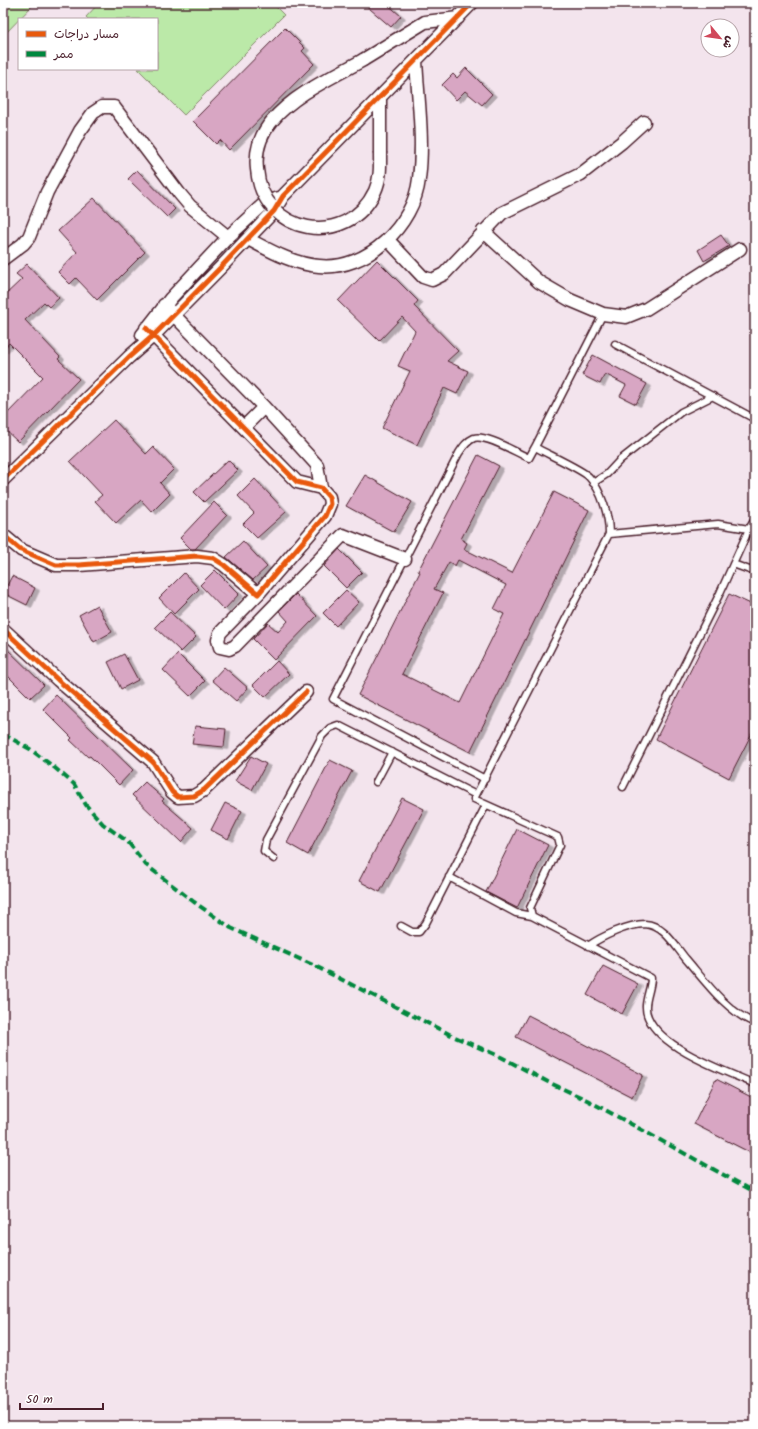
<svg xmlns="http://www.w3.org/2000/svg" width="758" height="1429" font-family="Kalam,'Playpen Sans Arabic',sans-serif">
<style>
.green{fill:#bbe9a8;stroke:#82846a}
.building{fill:#d8a6c3;stroke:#4a1f2b;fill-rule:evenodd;filter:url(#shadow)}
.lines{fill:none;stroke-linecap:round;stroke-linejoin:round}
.lane-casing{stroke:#4a1f2b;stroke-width:9}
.street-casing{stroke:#4a1f2b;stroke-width:15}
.lane{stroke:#fff;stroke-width:6}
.street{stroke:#fff;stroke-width:12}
.street-bridge-casing{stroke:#4a1f2b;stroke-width:15;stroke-linecap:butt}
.street-bridge{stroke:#fff;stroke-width:12}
.quiet{stroke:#00873e;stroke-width:4;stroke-dasharray:8 4;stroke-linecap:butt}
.cycleway-casing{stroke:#fff;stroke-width:8}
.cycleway{stroke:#e8590c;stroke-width:5}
</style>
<defs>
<filter id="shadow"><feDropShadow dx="4.5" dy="2.5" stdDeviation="0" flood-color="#0004"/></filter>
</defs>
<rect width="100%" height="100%" fill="#f3e4ed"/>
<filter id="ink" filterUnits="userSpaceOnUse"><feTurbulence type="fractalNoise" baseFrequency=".025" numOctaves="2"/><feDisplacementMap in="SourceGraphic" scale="8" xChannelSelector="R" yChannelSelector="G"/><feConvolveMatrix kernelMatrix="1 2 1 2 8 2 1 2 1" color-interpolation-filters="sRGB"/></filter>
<g filter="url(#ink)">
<!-- green -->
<path class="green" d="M3,3H35L3,36Z
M99,3H272L284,15L184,115L138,69H157V19H88L86,17Z"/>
<!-- building -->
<path class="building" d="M363,3H386L401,16L391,27Z
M285,28L305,48L302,51L314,64L229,150L220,140L216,144L193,121Z
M466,68L492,94L482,105L465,91L456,100L442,85L453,74L457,78Z
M137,170L175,209L167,217L128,179Z
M94,198L145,252L97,300L76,278L70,284L58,272L77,252L58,231Z
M721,235L729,246L704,261L698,250Z
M377,260L418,301L414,306L458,351L447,361L468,371L457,394L444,388L417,445L382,428L410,371L398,366L415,331L402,317L379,341L338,301Z
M27,264L59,298L49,307L44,302L25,320L60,357L58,359L79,379L18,442L3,428V418L43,377L9,343L3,350V297L22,279L16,274Z
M593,355L647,384L636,404L620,396L626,385L605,374L600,384L582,375Z
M114,420L146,454L153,447L174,469L160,483L170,494L152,512L141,500L116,523L95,501L102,495L70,461Z
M478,455L499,466L461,539L467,543L464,549L512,573L554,492L589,510L470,752L358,695L420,572L418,571ZM458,560L506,585L494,609L504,614L460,703L402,674L443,593L434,589L449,562L455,566Z
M228,460L238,470L204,502L194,492Z
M365,475L412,502L394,532L346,506Z
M255,479L286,512L257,538L243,524L254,513L238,496Z
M214,502L227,515L195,549H191L180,538Z
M243,541L267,567L253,580L226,557Z
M339,549L362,572L346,588L324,566Z
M215,570L239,594L224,610L200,585Z
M184,573L199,589L174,614L159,598Z
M12,576L35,588L27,605L3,593Z
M346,590L359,602L336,626L323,613Z
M296,594L317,616L274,660L253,639L268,623L278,632L288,621L279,611Z
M729,594L755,606V727L729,778L656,739Z
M97,605L112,632L94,642L79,615Z
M170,612L196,637L181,652L155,627Z
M3,645L44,685L30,698L3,671Z
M124,654L138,680L121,689L108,662Z
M178,654L205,681L190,696L163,670Z
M277,661L289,674L265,697L253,685Z
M224,667L248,688L236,701L212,680Z
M56,695L133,770L119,785L90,756L88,757L70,740L72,738L43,709Z
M195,726L226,729L224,747L192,744Z
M251,756L266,764L252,790L235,781Z
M330,760L352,771L308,855L287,843Z
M145,782L164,799L162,801L193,828L181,842L132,795Z
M402,798L424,809L380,892L359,881Z
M225,803L242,811L228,839L211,830Z
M517,829L548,845L517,908L486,892Z
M603,966L638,984L622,1014L587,995Z
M528,1015L643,1075L632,1097L516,1037Z
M716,1079L755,1099V1155L694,1124Z"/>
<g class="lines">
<defs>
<path id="lane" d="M603,314L535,447C545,453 583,470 589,477C602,491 609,516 609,534L474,799L558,837L560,845L557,851L530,908L532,916L651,978C651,991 642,1004 648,1017C661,1049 725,1071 755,1084
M615,344L755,419
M593,483L607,474L620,460L681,412L713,396
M609,534L718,524L749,529L755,519
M733,564L755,572
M485,779L333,699L459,453C463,447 467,441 474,438C486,434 517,453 529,458L535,447
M376,782L392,752
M623,787L720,593L749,529
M274,859L264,851L266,840L322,736L330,728L338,725L476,795
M449,877L516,913L532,916
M401,926L412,932H419L426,923L486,805
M588,946C601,937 628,924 645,924C664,925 675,946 686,959C705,981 727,1012 755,1023"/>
<path id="street" d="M363,60L425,22L458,18
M380,152V97
M483,231L539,282L570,300L603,314L626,317L646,309L740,249
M248,239C271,251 293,264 319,266C367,271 414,225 419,179C424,139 418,100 416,60
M388,240L423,277L432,280L444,274L502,213L581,174L622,142L644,122
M3,259L23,244L29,237L47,192L80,131L93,113L102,107H114L179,193L190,206L228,237
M164,305L264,407L317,465L321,488
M142,335L171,298L228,237L267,201L279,198
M244,427L264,407
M3,480L129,357L154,335L220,268L274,211L283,196L472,3
M3,535L21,550L56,565H79L197,556L213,558L224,565L258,594L325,516L330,504L329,497L321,488L297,482L146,328
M258,594L220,633L218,640L220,647L229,649L235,646L343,535L405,559
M3,629L58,680L153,762L172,792L178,797L194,796L204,790L306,692"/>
</defs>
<!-- lane casing -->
<use href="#lane" class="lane-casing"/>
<!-- street casing -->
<use href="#street" class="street-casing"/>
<!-- lane -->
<use href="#lane" class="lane"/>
<!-- street -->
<use href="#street" class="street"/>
<defs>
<path id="street-bridge" d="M363,60C333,77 294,94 272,121C261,134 255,151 257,169C262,235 347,250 375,191C381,178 380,165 380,152"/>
</defs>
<!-- street-bridge casing -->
<use href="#street-bridge" class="street-bridge-casing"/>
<!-- street-bridge -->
<use href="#street-bridge" class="street-bridge"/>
<!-- quiet -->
<path class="quiet" d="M3,734L30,749L55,768L74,784L86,805L103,824L128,842L146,865L194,902L231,928L313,965L455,1037L501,1057L548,1082L587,1100L755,1192"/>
<defs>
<path id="cycleway" d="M3,480L129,357L154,335L220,268L274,211L283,196L472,3
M3,535L21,550L56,565H79L197,556L213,558L224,565L258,594L325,516L330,504L329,497L321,488L297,482L146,328
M3,629L58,680L153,762L172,792L178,797L194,796L204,790L306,692"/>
</defs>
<!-- cycleway casing -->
<use href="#cycleway" class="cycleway-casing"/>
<!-- cycleway -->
<use href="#cycleway" class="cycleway"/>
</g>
</g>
<!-- margin -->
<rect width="758" height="1429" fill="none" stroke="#fff" stroke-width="16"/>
<rect x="8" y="8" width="742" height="1413" fill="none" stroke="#4a1f2b" stroke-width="1.5" filter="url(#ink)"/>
<!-- legend -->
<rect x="18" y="18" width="140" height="52" fill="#ffffff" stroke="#b7a5aa"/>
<rect x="26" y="31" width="20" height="6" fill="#e8590c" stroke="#b7a5aa"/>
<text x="54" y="38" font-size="12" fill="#4a1f2b">مسار دراجات</text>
<rect x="26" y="51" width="20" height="6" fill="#00873e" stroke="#b7a5aa"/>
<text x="54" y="58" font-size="12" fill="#4a1f2b">ممر</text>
<!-- north arrow -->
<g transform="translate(720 38) rotate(119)"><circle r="19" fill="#ffffff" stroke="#b7a5aa"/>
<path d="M0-3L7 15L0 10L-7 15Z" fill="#d1495b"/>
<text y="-6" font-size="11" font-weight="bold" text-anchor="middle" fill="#4a1f2b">ش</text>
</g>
<!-- scale -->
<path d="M20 1403v6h83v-6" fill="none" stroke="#4a1f2b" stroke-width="2"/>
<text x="26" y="1403" font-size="12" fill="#4a1f2b" stroke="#ffffff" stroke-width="3" paint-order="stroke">50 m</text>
</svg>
